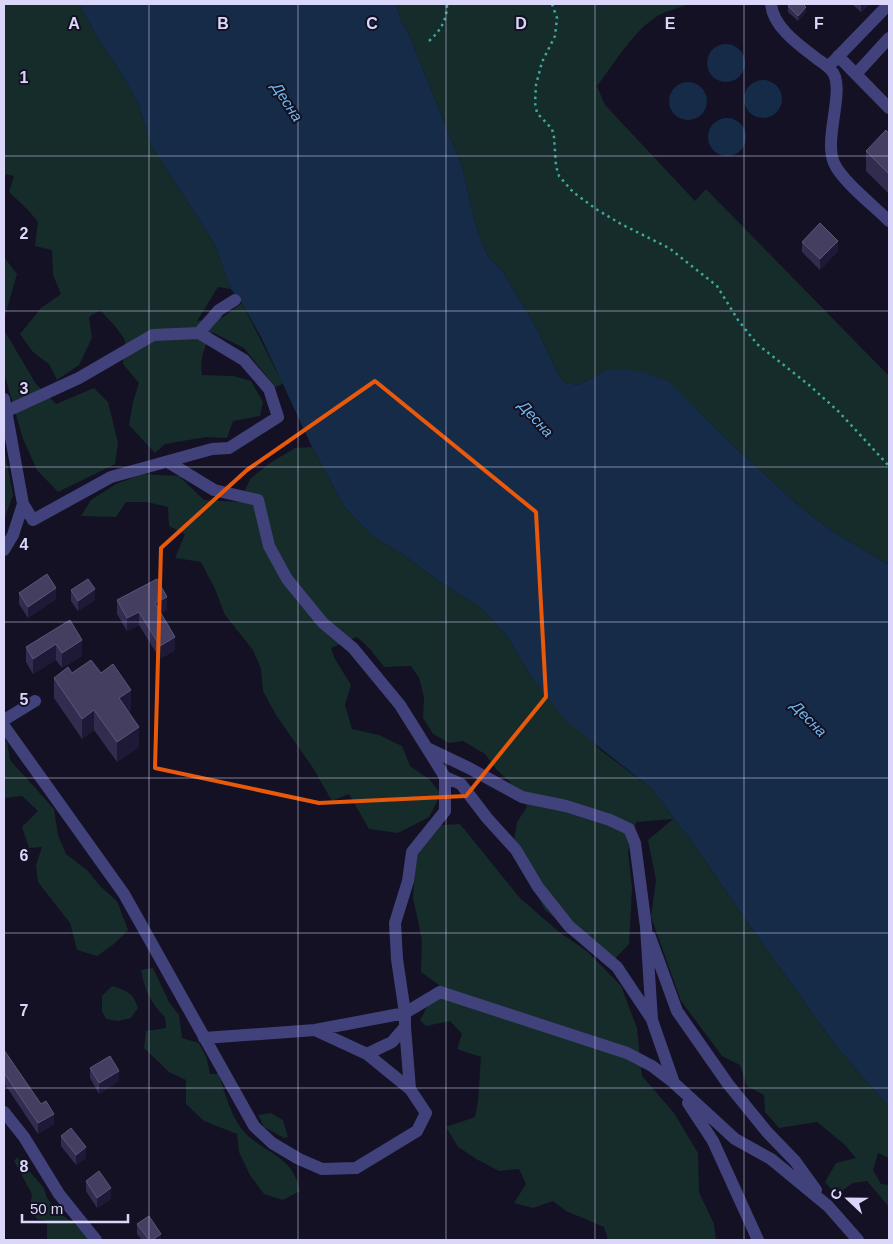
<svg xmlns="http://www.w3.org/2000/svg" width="893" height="1244" font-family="Helvetica,sans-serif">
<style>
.green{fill:#152c2a}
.water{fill:#162b48}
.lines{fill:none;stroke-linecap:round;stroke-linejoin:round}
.path{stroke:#3da99d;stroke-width:2.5;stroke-dasharray:2.5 4;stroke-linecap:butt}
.minor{stroke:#41427c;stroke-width:12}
.wall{fill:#322c4f}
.shaded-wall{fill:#1e1936}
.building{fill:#443e61;stroke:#5b5679}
.marked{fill:none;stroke:#e8590c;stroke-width:4;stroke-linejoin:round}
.grid{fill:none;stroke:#dad7fa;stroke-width:1;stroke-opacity:0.55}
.labels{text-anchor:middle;stroke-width:4;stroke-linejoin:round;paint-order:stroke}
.water-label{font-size:15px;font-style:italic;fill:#71baee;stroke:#131123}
.grid-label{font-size:16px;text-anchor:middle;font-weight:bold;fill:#dad7fa;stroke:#131123;stroke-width:4;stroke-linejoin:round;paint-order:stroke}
</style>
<rect width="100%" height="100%" fill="#131123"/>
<!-- green -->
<path class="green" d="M4,4H79L100,42L120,71L139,105L151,145L214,243L231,289L218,287L197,321L223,317L242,303L283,384L275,387L244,348L212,332C205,346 199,360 202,375L234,376L251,381L263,402L260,416L233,421L227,438L206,437L165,444L155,453L129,425L133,402L139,383L123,364L125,340L115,326L100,310L89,317L92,338L79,365L57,380L49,364L33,352L20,334L41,308L61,294L53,275L52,250L35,246L38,222L29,211L9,192L14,176L4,174Z
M396,4H689C677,9 664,11 653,19C631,35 613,65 597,86L605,105L695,201L706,189L889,376V565L832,531L799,506L725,438L699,412L606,370L579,385L565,383L559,376L537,329L503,272L488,256L481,241L474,219L462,166L409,35L400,18Z
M4,257L17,274L4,319Z
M4,330L36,384L56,404L94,388L108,402L118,443L115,464L58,492L37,470L23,439L4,373Z
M4,447L13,495L4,520Z
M312,447L344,506L371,535L402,554L446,586L480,607L506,635L529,673L599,749L651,788L696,847L750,926L836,1046L889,1107V1158L878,1153L873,1170L881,1184L889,1185V1207L867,1181L853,1183L836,1195L825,1182L836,1163L856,1158L845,1145L817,1122L779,1128L765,1112L764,1095L747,1086L740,1065L722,1056L681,1001L651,917L656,880L648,840L673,819L636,822L628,851L632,888L629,944L612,962L545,910L526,874L512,854L517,822L527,807L509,781L496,769L485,754L463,741L449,743L433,734L423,718L424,697L419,678L411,666L384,667L370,649L357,637L331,648L335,659L351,685L345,705L352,729L379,735L402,746L410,766L430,780L441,794L429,817L398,833L369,829L349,794L332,801L313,768L276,715L263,691L261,669L253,650L225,615L215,589L201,562L175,558L185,534L169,526L168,507L147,502H126L116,517L81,516L91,500L116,484L142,474L179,476L204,500L240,502L250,479L270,463L295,448Z
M4,739L7,742L10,760L54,809L58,835L66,854L87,870L100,886L117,901L128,930L114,944L97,956L77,950L70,923L38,882L36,865L42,847L29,848L22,827L38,811L22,796L4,798Z
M460,824L520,898L559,932L588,952L621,986L637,1028L642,1076L674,1113L698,1153L699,1192L714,1224L716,1240H608L604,1227L566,1211L553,1201L533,1208L514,1203L526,1184L519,1169L499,1171L478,1160L458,1147L446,1127L475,1117C480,1097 479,1077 481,1057L457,1049L462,1034L450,1021L426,1026L420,1020L439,985L421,972L422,940L413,898L416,854L441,825Z
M153,968L169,1002L179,1015L182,1038L199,1043L207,1059L210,1074H219C224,1091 230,1113 241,1128C261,1154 292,1152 300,1191L283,1200L264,1194L250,1175L239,1152L237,1134L204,1121L186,1104V1080L169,1072L144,1048L146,1031L166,1028L165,1017C150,1002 145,991 141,970Z
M112,986C127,991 133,992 138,1008L131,1018L118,1021L106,1019L102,1011V996Z
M271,1113L283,1120L288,1137L284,1138L264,1127L258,1115Z
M17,1157L44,1188L47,1198L57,1211L76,1225L89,1240H47V1221L37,1219L30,1207L32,1194L14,1161Z"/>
<!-- water -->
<path class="water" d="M79,4H396L400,18L409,35L462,166L474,219L481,241L488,256L503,272L537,329L559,376L565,383L579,385L606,370H626L643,372L669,382L725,438L799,506L832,531L889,565V1107L836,1046L750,926L696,847L651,788L567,722L529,673L506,635L480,607L446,586L402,554L371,535L344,506L312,447L262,339L242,303L231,289L214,243L151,145L139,105L120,71L100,42Z
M707 63a19 19 0 1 1 38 0a19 19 0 1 1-38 0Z
M744 99a19 19 0 1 1 38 0a19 19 0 1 1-38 0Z
M669 101a19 19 0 1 1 38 0a19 19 0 1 1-38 0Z
M708 137a19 19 0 1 1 38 0a19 19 0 1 1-38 0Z"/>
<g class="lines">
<!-- path -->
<path class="path" d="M552,4L557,18L555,36L542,62L536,85L535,103L537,113L552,129L554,137L556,166L559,176L573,192L596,209L621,224L669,248L717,286L738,320L757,344L809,385L838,411L889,466
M429,41C441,30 447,20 447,4"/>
<!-- minor -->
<path class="minor" d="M771,4C773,27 799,45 816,58C821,62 827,65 831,70C847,86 823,138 834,163C842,181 874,206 889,221
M838,56L889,108
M828,67L889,4
M856,74L889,38
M199,333L219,310L235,300
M4,399L23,504L13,535L4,550
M7,411L79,378L153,335L199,333L244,360L269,389L278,417L229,448L212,449L111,477L33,520L23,504
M168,462L214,490L258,500L269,546L287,579L323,623L353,648L400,705L445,777V811L412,852L408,881L395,923L397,959L405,1013V1027L392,1042L367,1054
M4,720L35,701
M4,726L124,894L254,1126L272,1143L299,1159L322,1169L356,1168L417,1131L426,1113L410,1089L367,1054L315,1030
M427,748L469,768L522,797L566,806L610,820L629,829L635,843L646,927L652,1020L674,1083L735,1139L771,1159L828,1206L858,1240
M445,777L461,784L487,818L516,850L538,887L569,926L617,967L651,1018
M650,937L677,1011L728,1084L767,1132L795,1161L816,1190
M405,1027L410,1089
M204,1038L315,1030L405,1013L440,992L627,1053L652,1066L673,1082
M688,1103L713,1141L758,1240
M4,1112L24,1137L59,1194L96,1240"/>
</g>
<!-- wall -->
<path class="wall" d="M852,4H868V5L861,12Z
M788,6L806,12L798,21L788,12Z
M889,134V194L866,171V151Z
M802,242L838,251L820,270L802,252Z
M71,590L95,600L78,611L71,601Z
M19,593L56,599L28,618L19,604Z
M117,600L167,610L161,613L175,650L160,659L139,625L127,631L117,614Z
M70,620L82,656L62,668L56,660L33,674L26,662V647Z
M72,673H101L131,710L128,712L139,747L117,762L94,730L82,739L54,698V678Z
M4,1046L5,1052L54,1124L38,1134L4,1083Z
M90,1068L119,1081L99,1094L90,1078Z
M61,1136L86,1158L76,1165L61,1146Z
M86,1181L111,1199L97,1208L86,1191Z
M137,1224L161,1240H142L137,1234Z"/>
<!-- shaded-wall -->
<path class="shaded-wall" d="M861,4H868L861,12Z
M806,7V12L798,21V16Z
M838,241V251L820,270V259Z
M56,588V599L28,618V607Z
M95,589V600L78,611V601Z
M167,597V610L155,616V603Z
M139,612V625L127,631V618Z
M175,637V650L160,659V646Z
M82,640V656L62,668V653Z
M56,644V660L33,674V659Z
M131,690V710L119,719V698Z
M94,710V730L82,739V719Z
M139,727V747L117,762V742Z
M119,1071V1081L99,1094V1083Z
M54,1114V1124L38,1134V1123Z
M86,1147V1158L76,1165V1155Z
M111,1188V1199L97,1208V1198Z
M161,1234V1240H152Z"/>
<!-- building -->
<path class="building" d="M791,4H803L806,7L798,16L788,6Z
M886,130L889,134V174L866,151Z
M820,223L838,241L820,259L802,242Z
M47,574L56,588L28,607L19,593Z
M88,579L95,589L78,601L71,590Z
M157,579L167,597L155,603L175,637L160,646L139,612L127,618L117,600Z
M70,620L82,640L62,653L56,644L33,659L26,647Z
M91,660L101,673L113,664L131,690L119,698L139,727L117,742L94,710L82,719L54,678L68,667L72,673Z
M4,1050L41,1104L46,1101L54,1114L38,1123L4,1073Z
M110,1056L119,1071L99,1083L90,1068Z
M71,1128L86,1147L76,1155L61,1136Z
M99,1171L111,1188L97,1198L86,1181Z
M149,1216L161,1234L152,1240H149L137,1224Z"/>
<!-- marked area -->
<path class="marked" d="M375,381L536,512L546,697L466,796L319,803L155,768L161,548L247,470Z"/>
<!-- grid -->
<path class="grid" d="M149,4V1240M298,4V1240M446,4V1240M595,4V1240M744,4V1240M4,156H889M4,311H889M4,467H889M4,622H889M4,778H889M4,933H889M4,1088H889"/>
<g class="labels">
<!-- water labels -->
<g class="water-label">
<text transform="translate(287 102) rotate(57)" y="5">Десна</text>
<text transform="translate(536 419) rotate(48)" y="5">Десна</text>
<text transform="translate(809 719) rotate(46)" y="5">Десна</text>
</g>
</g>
<g class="grid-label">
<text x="74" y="29">A</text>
<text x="223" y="29">B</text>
<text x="372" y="29">C</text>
<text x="521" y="29">D</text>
<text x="670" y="29">E</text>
<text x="819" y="29">F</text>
<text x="24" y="83">1</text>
<text x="24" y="239">2</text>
<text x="24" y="394">3</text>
<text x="24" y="550">4</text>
<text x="24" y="705">5</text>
<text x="24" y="861">6</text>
<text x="24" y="1016">7</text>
<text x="24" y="1172">8</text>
</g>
<!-- border -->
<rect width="893" height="1244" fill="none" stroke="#dad7fa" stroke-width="10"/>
<!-- north arrow -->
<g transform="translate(848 1199) rotate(292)" stroke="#131123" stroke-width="4" paint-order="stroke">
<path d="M0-4L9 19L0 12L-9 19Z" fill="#dad7fa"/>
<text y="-8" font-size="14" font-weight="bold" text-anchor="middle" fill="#dad7fa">С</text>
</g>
<!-- scale -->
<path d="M22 1214v8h106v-8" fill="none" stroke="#dad7fa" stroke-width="2.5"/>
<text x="30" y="1214" font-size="15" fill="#dad7fa" stroke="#131123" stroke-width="4" paint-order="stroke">50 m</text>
</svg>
